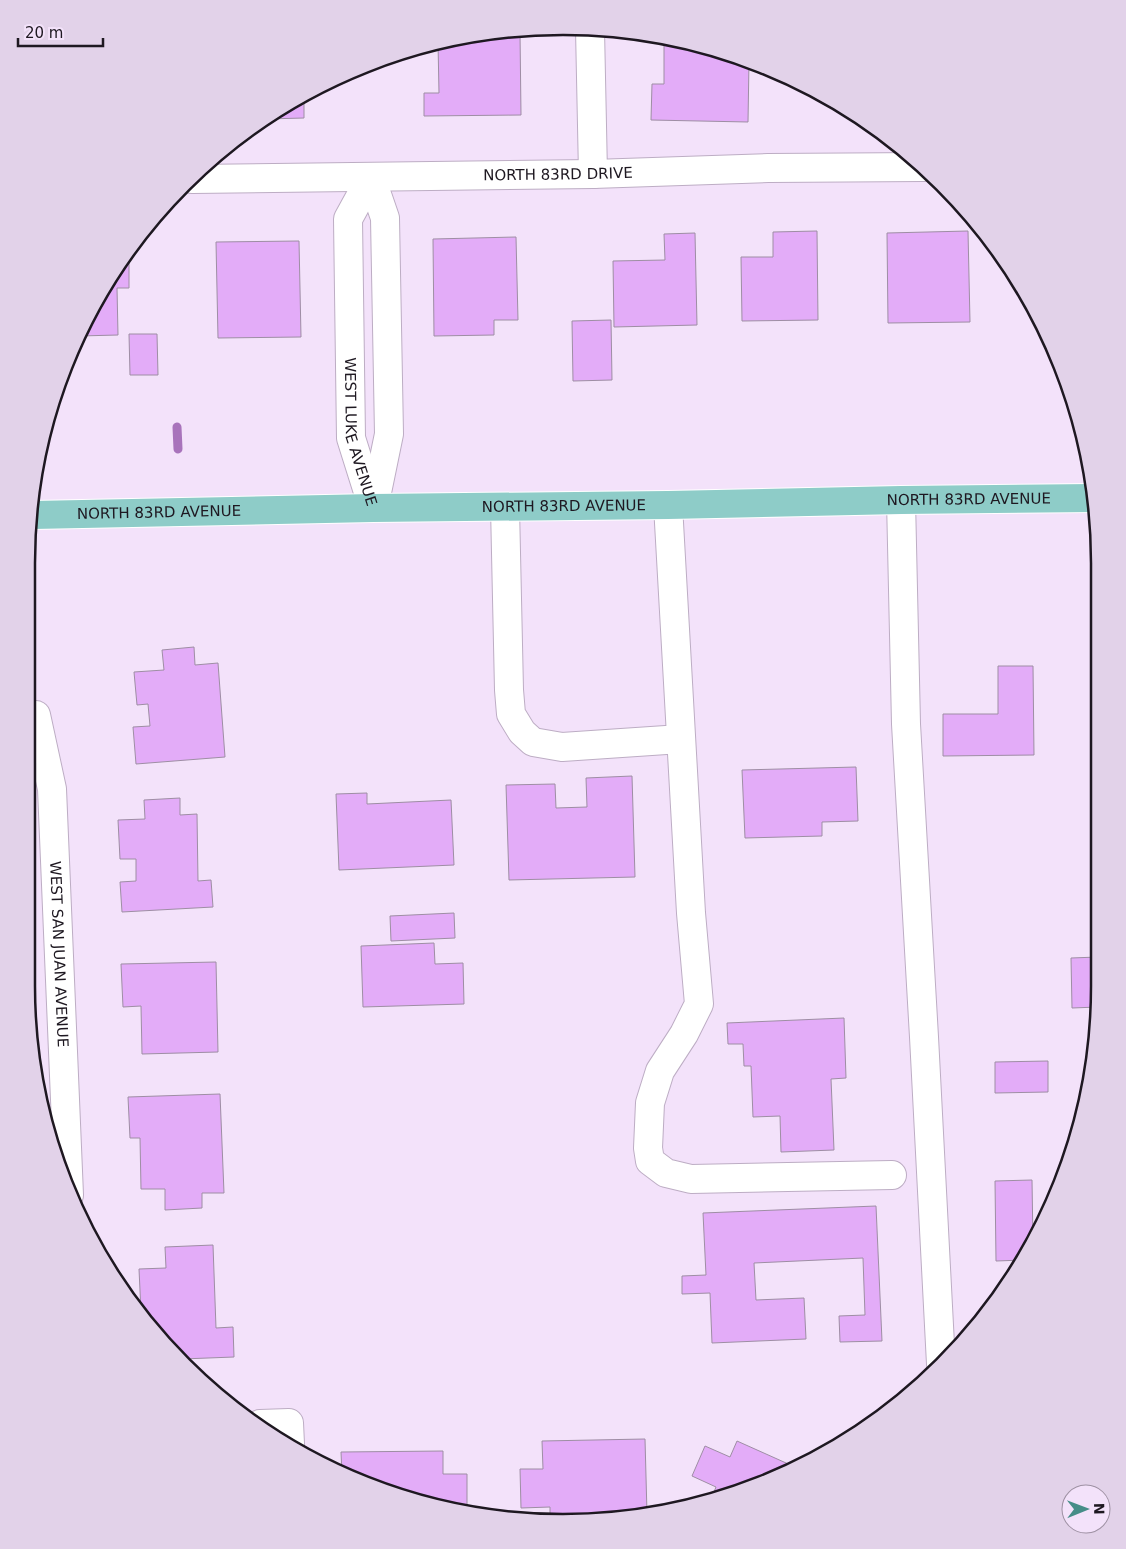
<svg xmlns="http://www.w3.org/2000/svg" width="1126" height="1549" font-family="'DejaVu Sans',sans-serif">
<style>
.lines{fill:none;stroke-linecap:round;stroke-linejoin:round}
.stream{stroke:#a873bb;stroke-width:9}
.building{fill:#e3acf8;stroke:#9e8ea4}
.minor-casing{stroke:#bdadc4;stroke-width:30}
.major-casing{stroke:#fff;stroke-width:30}
.minor{stroke:#fff;stroke-width:28}
.major{stroke:#8eccc8;stroke-width:28}
.labels{text-anchor:middle;stroke-width:5;stroke-linejoin:round;paint-order:stroke}
.street-label{font-size:15px;fill:#1e1821;stroke:#f3e2fa}
.rim{fill:none;stroke:#1e1821;stroke-width:2.5}
</style>
<rect width="100%" height="100%" fill="#f3e2fa"/>
<g class="lines">
<!-- stream -->
<path class="stream" d="M177,427L178,449"/>
</g>
<!-- building -->
<path class="building" d="M520,33L521,115L424,116V93H439L438,42L490,34Z
M664,38L735,55L749,61L748,122L651,120L652,84H664Z
M304,95V118L266,119Z
M817,231L818,320L742,321L741,257H773V232Z
M968,231L970,322L888,323L887,233Z
M695,233L697,325L614,327L613,261L665,260L664,234Z
M516,237L518,320H494V335L434,336L433,239Z
M299,241L301,337L218,338L216,242Z
M123,256H129V288H117L118,335L79,336L117,265Z
M611,320L612,380L573,381L572,321Z
M129,334H157L158,375H130Z
M194,647L195,665L218,663L225,757L136,764L133,727L150,726L148,704L137,705L134,672L164,670L162,650Z
M998,666H1033L1034,755L943,756V714H998Z
M856,767L858,821L822,822V836L745,838L742,770Z
M632,776L635,877L509,880L506,785L555,784L556,808L587,807L586,778Z
M367,793V804L451,800L454,865L339,870L336,794Z
M180,798V815L197,814L198,881L211,880L213,907L122,912L120,882L136,881V859H120L118,820L145,819L144,800Z
M454,913L455,938L391,941L390,916Z
M434,943L435,964L463,963L464,1004L363,1007L361,946Z
M1098,957V1007L1072,1008L1071,958Z
M216,962L218,1052L142,1054L141,1006L123,1007L121,964Z
M844,1018L846,1078L831,1079L834,1150L781,1152L780,1116L753,1117L751,1066H744L743,1044H728L727,1023Z
M1048,1061V1092L995,1093V1062Z
M220,1094L224,1193H202V1208L165,1210V1189H141L140,1138H130L128,1097Z
M1032,1180L1033,1244L1024,1260L996,1261L995,1181Z
M876,1206L882,1341L840,1342L839,1316L865,1315L863,1258L754,1263L756,1300L804,1298L806,1339L712,1343L710,1293L682,1294V1276L706,1275L703,1213Z
M213,1245L216,1328L233,1327L234,1357L182,1359L141,1312L139,1269L166,1268L165,1247Z
M645,1439L647,1514L633,1518H550V1507L521,1508L520,1469H543L542,1441Z
M737,1441L795,1467L769,1482L712,1497L716,1487L692,1476L705,1446L730,1457Z
M443,1451V1474H467V1510H457L391,1494L342,1474L341,1452Z"/>
<g class="lines">
<defs>
<g id="minor">
<path d="M590,29L593,174"/>
<path id="s1" d="M371,177L348,219L351,438L373,508"/>
<path d="M371,177L385,218L389,434L374,507"/>
<path id="s2" d="M192,179L593,174L768,168L924,167"/>
<path d="M901,500L906,724L924,1037L941,1364"/>
<path d="M668,505L691,913L699,1004L684,1034L660,1071L650,1103L648,1148L650,1161L666,1173L691,1179L892,1175"/>
<path d="M505,507L509,690L511,714L522,732L533,742L562,747L681,739"/>
<path id="s3" d="M36,715L52,789L69,1195"/>
<path d="M260,1424L289,1423L290,1444"/>
</g>
<g id="major">
<path id="s4" d="M33,515L373,508L668,505L901,500L1095,498"/>
</g>
</defs>
<!-- minor casing -->
<use href="#minor" class="minor-casing"/>
<!-- major casing -->
<use href="#major" class="major-casing"/>
<!-- minor -->
<use href="#minor" class="minor"/>
<!-- major -->
<use href="#major" class="major"/>
</g>
<g class="labels">
<!-- street labels -->
<g class="street-label">
<text dy="5" stroke="none"><textPath href="#s2" startOffset="366">NORTH 83RD DRIVE</textPath></text>
<text dy="5" stroke="none"><textPath href="#s1" startOffset="262">WEST LUKE AVENUE</textPath></text>
<text dy="5" stroke="none"><textPath href="#s4" startOffset="936">NORTH 83RD AVENUE</textPath></text>
<text dy="5" stroke="none"><textPath href="#s4" startOffset="531">NORTH 83RD AVENUE</textPath></text>
<text dy="5" stroke="none"><textPath href="#s4" startOffset="126">NORTH 83RD AVENUE</textPath></text>
<text dy="5" stroke="none"><textPath href="#s3" startOffset="241">WEST SAN JUAN AVENUE</textPath></text>
</g>
</g>
<!-- crop -->
<path d="M0 0H1126V1549H0ZM563 35H563A528 528 0 0 1 1091 563V986A528 528 0 0 1 563 1514H563A528 528 0 0 1 35 986V563A528 528 0 0 1 563 35Z" fill="#e2d2e9" fill-rule="evenodd"/>
<path class="rim" d="M563 35H563A528 528 0 0 1 1091 563V986A528 528 0 0 1 563 1514H563A528 528 0 0 1 35 986V563A528 528 0 0 1 563 35Z"/>
<!-- north arrow -->
<g transform="translate(1086 1509) rotate(89)"><circle r="24" fill="#f3e2fa" stroke="#9e91a3"/>
<path d="M0-4L9 19L0 12L-9 19Z" fill="#468d88"/>
<text y="-8" font-size="14" font-weight="bold" text-anchor="middle" fill="#1e1821">N</text>
</g>
<!-- scale -->
<path d="M18 38v8h85v-8" fill="none" stroke="#1e1821" stroke-width="2.5"/>
<text x="25" y="38" font-size="15" fill="#1e1821" stroke="#f3e2fa" stroke-width="4" paint-order="stroke">20 m</text>
</svg>
